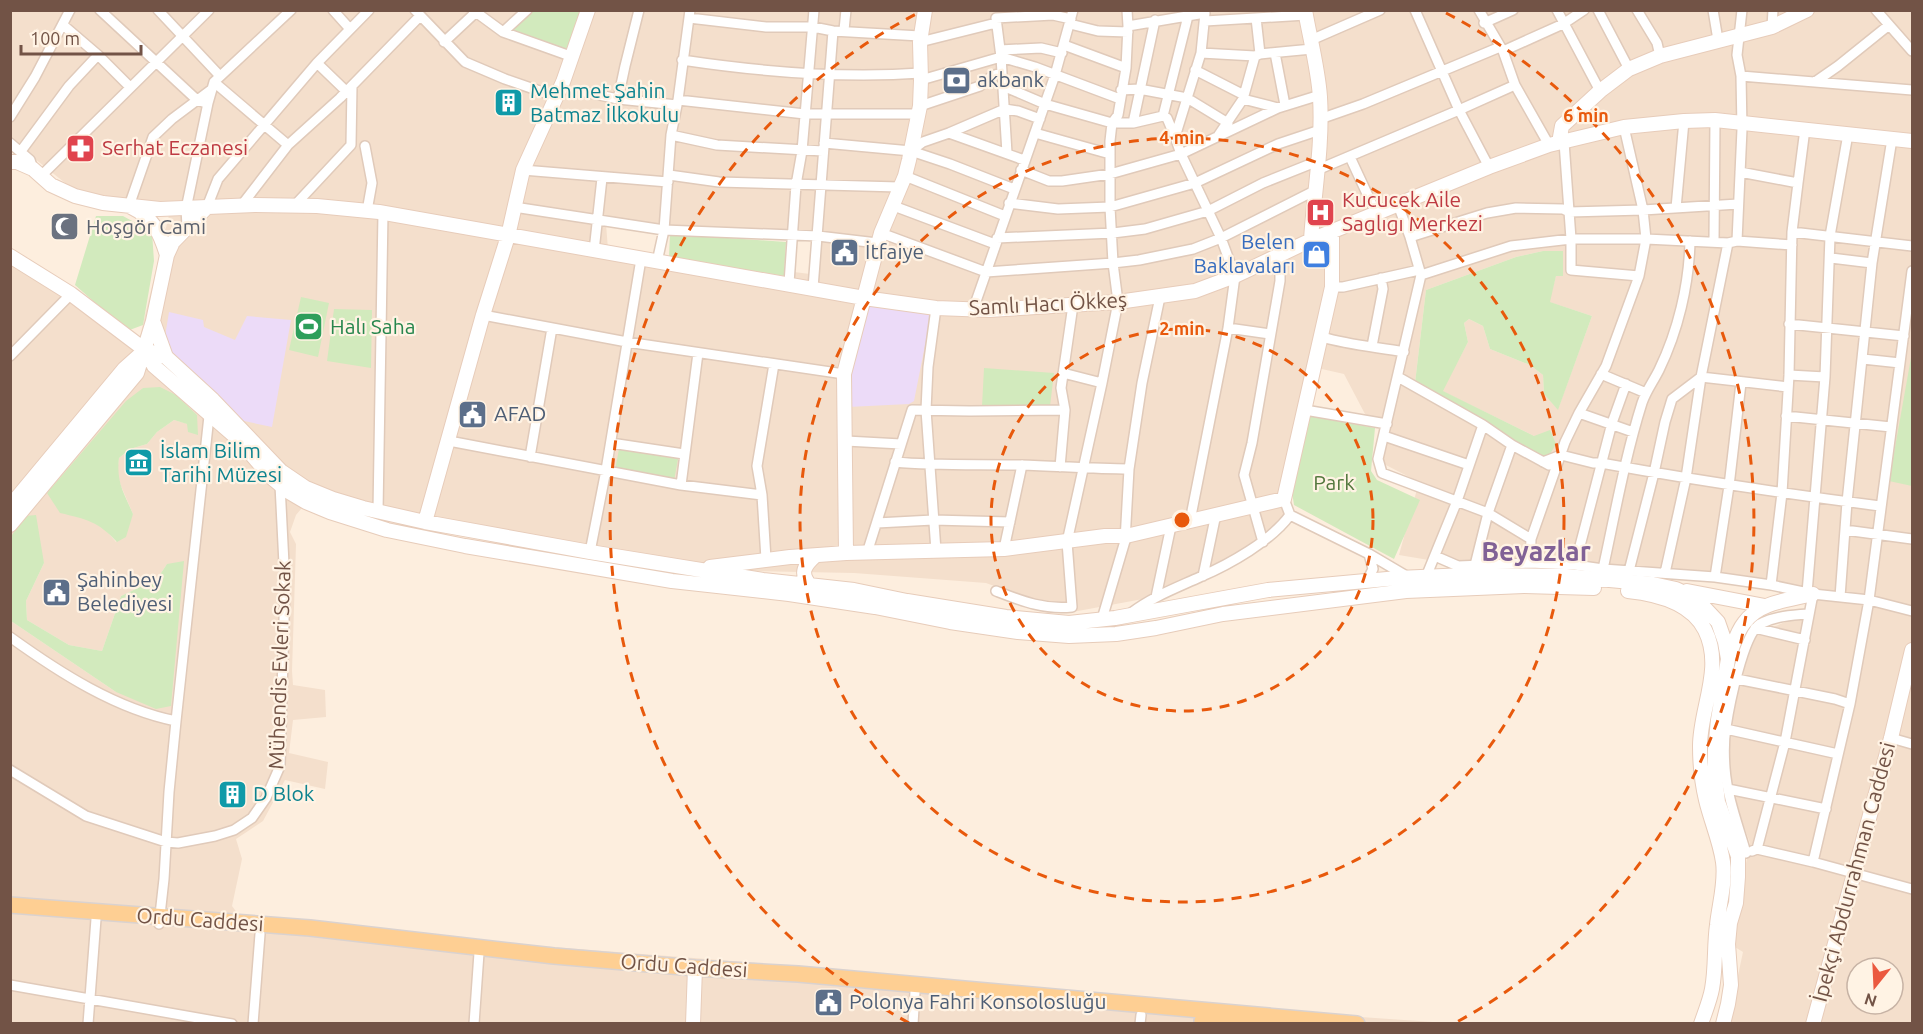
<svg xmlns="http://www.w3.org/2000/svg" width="1923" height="1034" font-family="Ubuntu,sans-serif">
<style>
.residential{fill:#f4dfcc;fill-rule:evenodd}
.education{fill:#ecdbf8}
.green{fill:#d2eabd}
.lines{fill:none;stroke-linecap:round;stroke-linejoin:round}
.street-casing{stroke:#e0caba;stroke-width:12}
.secondary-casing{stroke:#e7ccba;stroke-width:16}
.primary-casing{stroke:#dad2cf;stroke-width:18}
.street{stroke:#fff;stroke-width:9}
.secondary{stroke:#fff;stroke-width:14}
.primary{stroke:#fecf93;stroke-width:15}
.ring{fill:none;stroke:#e8590c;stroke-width:3;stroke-dasharray:10 8}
.labels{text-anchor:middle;stroke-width:4.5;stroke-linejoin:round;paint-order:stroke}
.service-label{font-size:21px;fill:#4e5e75;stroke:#fff3e4;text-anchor:start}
.culture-label{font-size:21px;fill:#0d838f;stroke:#fff3e4;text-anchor:start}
.health-label{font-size:21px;fill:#be3a42;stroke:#fff3e4;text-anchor:start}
.worship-label{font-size:21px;fill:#5b616d;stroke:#fff3e4;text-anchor:start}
.shop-label{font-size:21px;fill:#366cbe;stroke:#fff3e4;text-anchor:end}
.street-label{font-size:21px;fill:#725346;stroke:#fff3e4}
.leisure-label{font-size:21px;fill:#27864d;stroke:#fff3e4;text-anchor:start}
.park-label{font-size:21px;fill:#54783e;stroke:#fff3e4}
.district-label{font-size:27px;font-weight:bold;fill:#816196;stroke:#fff3e4}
.centre{fill:#e8590c;stroke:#fff3e4;stroke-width:3}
.ring-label{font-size:18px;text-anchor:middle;font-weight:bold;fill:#e8590c;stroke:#fff3e4;stroke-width:4.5;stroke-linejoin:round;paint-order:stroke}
</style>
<rect width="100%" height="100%" fill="#fdeede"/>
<!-- residential -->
<path class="residential" d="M11,11H1912V1023H1728L1743,952L1730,944L1750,843L1720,761L1745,639L1809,612L1810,587L1638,570L1539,553L1482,569L1399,555L1419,482L1380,462L1388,427L1365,414L1344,374L1313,367L1285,530L1170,594L1067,613L986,583L854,573L695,570L312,496L296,515L290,532L296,544L292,671L293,685L325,690L326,717L293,720L289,753L328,762L325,789L285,780L263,821L236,839L242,859L232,906L238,914L500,943L795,966L1289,1012L1447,1023H11V621L116,692L167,564L157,579L121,596L102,651L69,645L27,620L26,601L44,563L25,516L11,538V259L137,349L170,211L74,190L15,143L11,145ZM606,224L820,233L818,275L608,249ZM1543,251L1563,275L1556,276L1549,302L1592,316L1558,409L1544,394L1543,375L1530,365L1490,349L1483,326L1469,319L1464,323L1468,342L1442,391L1534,436L1415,383L1426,290L1516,257ZM143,388L197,415L188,424L174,420L157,432L147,444L130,449L119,458L117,473L121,486L133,514L116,542L105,529L89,520ZM1857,968H1893V1004H1857Z"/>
<!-- education -->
<path class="education" d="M867,303L931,315L914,401L909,404L848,407L849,376Z
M169,312L203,320L204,327L235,340L247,316L291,320L272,427L230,418L162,355Z"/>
<!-- green -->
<path class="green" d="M533,11H583L570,54L511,32L515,25Z
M96,216H123L152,232L154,261L143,325L127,331L75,285Z
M670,234L786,242L784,276L669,257Z
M1543,251H1563V276H1556L1550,302L1592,316L1558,410L1544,394L1543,375L1530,365L1490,349L1483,326L1469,319L1464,323L1468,342L1443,391L1534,436L1550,430L1556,444L1547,459L1415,383L1426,290L1516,257Z
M301,297L329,303L318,357L289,350Z
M334,309L372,310L371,368L327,361Z
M1912,352V486L1889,481Z
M984,368L1054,373L1050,406H982Z
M160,387L176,395L197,415L198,435L188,432L187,424L174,420L157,432L147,444L130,449L119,458C116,482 124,493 133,514L126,537L117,542C99,522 86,519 60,513L47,493L126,401L143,388Z
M1309,416L1375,428L1371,471L1377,480L1420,500L1394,559L1294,505L1292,492Z
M619,449L678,459L674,481L615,470Z
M36,515L44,563L26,601L27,620L69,645L102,651L121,596L157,579L167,564L184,561L171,706L156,709L116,692L11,621L10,538L25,516Z"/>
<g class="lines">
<defs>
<path id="street" d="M100,10L197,100L203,102
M158,10L220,76
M333,10L350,29
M415,10L465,62L505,79L557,97
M473,10L503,32L573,57
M1415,10L1459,110L1489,167
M1479,10L1503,51L1515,85L1549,145
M1557,10L1600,91
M1598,10L1629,69
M1637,10L1657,43L1660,56
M1713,10L1718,40
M1876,10L1912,51
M689,18L766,27H813L833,31L920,36
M1205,21L1306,15
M1484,23L1513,10
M1070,24L1098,31L1128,32
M63,25L98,55L130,87
M1772,27L1773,10
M844,30L846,10
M503,32L527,10
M1311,40L1380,10
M444,42L475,13
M920,42L996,23
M1064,45L1126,68
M1000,50L1041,48L1062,53
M1503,51L1563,24L1584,10
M1201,53L1255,56
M1275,53L1285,105
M1260,54L1312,49
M682,60C762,72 841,79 921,73
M317,63L347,92
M1195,70L1244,95
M1741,76L1737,55L1742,10
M921,80L1001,57L1035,67L1120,99
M214,82L288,145
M1815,82L1838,66L1889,25
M1003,86L1045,104L1112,123H1133L1163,116L1188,16
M1121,90L1139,89L1187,98L1228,123
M585,92L618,99L677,105
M618,99L625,66L639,10
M1243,99L1278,108
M678,100L805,114H918
M920,106L980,86L992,76L1001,73
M1163,116L1167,118L1175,137
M10,117L35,77L70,10
M1320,119L1363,104L1500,47
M1133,123L1155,20
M949,133L1024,160
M1035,133L1110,154
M671,135L717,145L823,151
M1218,136L1243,99L1255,56L1260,54L1256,18
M1564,142L1571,239V270L1639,276
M10,143L30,160L33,169
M824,143L911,151L950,164L1014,189
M365,146L372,183L367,211
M21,151L69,86L98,55
M911,151L923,142L949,133L1005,109L1018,111L1040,119
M1007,153L1001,57L996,18L1053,15L1071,19
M1350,157L1376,213
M523,170L668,182
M1021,170L1049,181H1062L1110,174L1181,154L1175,137L1201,53L1205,13L1128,26
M1317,170L1459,110L1515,85
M1740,172L1798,183L1792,232L1789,375L1782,493L1771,585
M669,175L719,182L899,187
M41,176L209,10
M905,176L1005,216
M1798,183L1805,129
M1009,203L1058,209L1110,207L1195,183L1278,144L1320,130
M295,205L351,145L352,86
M891,205L995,244
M1398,205L1410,237L1421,275L1378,459L1382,473L1488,513L1531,539
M129,206L153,137L172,119L212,89
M241,206L288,145L340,98L420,16
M207,207L218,179L317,63L369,10
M514,207L664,230L818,236L877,243
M1676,208L1684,121
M187,226L186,209L208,103L214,82L291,10
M1792,232L1912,246
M881,233L986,272L1113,263L1139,260L1193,249L1221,238L1314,191
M1410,237L1487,213L1516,208L1563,209L1569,212L1643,210L1738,204
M997,238L1113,233L1145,229L1208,211L1263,183L1318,161
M1737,241L1742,129L1741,76L1912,90
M1714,242L1715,120
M594,251L602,178
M1831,258L1872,263
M657,262L664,230L671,135L678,100L690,10
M1421,275L1511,246L1571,239H1646L1728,243L1737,241L1792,245
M789,283L796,185L802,151L814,10
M1332,287H1343L1419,270
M813,288L833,31
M973,310L1055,75L1073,10
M483,315L627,342L844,374
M1789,324L1904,336
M1228,328L1270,334
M1322,337C1349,345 1376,347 1404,352
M1372,346L1383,289L1381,278
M10,356L71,294
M1863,359L1900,363
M1063,373L1102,383
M1601,374L1646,393
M1789,375L1825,377
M1398,377L1483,425L1512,445L1549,465
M1305,410L1387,424
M1579,413L1633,432
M1786,416L1891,427
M1384,436L1469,465
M449,441L681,485L762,495
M846,441L901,444
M611,443L684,454
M530,457L552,328
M895,462C937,466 979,464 1021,465C1057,466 1093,469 1129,469L1142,383L1160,297
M1543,462L1561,455L1593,463H1601C1694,480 1787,494 1880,506
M1060,467L1065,410L1061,388L1073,305
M681,485L698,353
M1284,499L1290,515L1369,554L1408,577
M378,511L383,213
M1190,521L1228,328L1235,276L1221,238L1181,154L1278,108L1320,95
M877,523L933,520L1010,522
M1845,530L1912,539
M1263,542L1244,475L1252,443L1280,281V255
M1004,549L1022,465
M936,551L926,410L928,367L936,308
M590,552L606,470L641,259
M867,553L912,410L970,411L1065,410
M1435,556L1458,566L1530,563L1575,565L1603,569L1715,577L1771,585L1813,594L1869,600L1912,611
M766,559L762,495L757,466L774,364
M1530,563L1531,539L1565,442L1579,413L1606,366L1639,276L1646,239L1643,210L1624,127
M1475,565L1488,513L1512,445
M1575,565L1612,423L1626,384
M1603,569C1615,514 1625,457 1642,403C1646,391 1653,382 1659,370C1678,331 1689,285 1690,241
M1629,571L1654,473L1665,422L1672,399L1701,377L1788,387
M1665,573L1686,478L1701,377L1728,243
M1203,576L1216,514
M1426,577L1457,501L1483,425
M1715,577L1729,486L1741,383
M1367,581L1373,569L1369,554
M996,591C1022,601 1044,610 1072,607L1067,542L1102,383L1118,302L1113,263L1110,207V141L1112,123L1118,115L1126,68L1128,26L1127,10
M1807,593L1825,377L1830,236L1848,134
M1156,597L1171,526
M1840,597L1847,502L1872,263L1892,139
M1131,613C1152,597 1176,588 1200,577C1230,564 1271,541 1290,515
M1102,619L1125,541L1129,469
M1755,628L1805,640
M10,637C60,673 116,709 176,721
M1737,679L1835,699L1850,704
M1726,729L1838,754
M1891,738L1912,744
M10,770L86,816L166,842L178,843L215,836L234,830L252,818L266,798L280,766L285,584L280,485
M1728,789L1826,809
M1757,849L1785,742L1813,594
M1752,851L1757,849L1813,862L1912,889
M1746,853C1738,825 1727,797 1725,768C1724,755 1724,740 1726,727C1729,707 1743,634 1760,624C1775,616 1793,615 1809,614
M1813,862L1850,704L1869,600L1912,271
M159,924L164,879L169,792L176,721L209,416
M10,985L232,1024
M88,1024L96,919
M253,1024L260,934
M474,1024L479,953
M913,1024L915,992
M1140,1024L1141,1015"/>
<path id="secondary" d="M1305,10C1310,39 1318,68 1320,97C1323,145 1314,193 1311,240
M1564,142L1560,137L1562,126L1600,91L1629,69L1660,56L1772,27L1807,10
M10,162H17L33,169L51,185L75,196L103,203L160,209L255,205L317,206L379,212L864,298L936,308L989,310L1118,302L1195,291L1235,276L1311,240L1372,215L1489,167L1549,145L1624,127L1684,121L1715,120L1912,141
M131,207C154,218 160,233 167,255
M10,256L71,294L145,350L166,357L213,400L281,471L306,488L333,499L363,508L425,522L590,552L763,580L854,590L907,601L1006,617L1069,623L1115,618L1268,590L1398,578L1466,575L1566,576L1653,584L1676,589L1689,595L1702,605L1718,622L1725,642L1728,659L1718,720L1715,750V776L1718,802L1738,856V877L1736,903L1730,923L1728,944L1731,985L1728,1004L1723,1024
M153,321L166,357
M145,350L154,366L238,439L271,477L289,492L306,502L330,512L387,530L465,546L672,581L789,594L875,607L950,622L1018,632L1069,636L1116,634L1156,628L1223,614L1406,591L1524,586L1594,588
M10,506L124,369L143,352
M425,522L483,315L508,236L523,170L563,82L588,10
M10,525L137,373L153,321L167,255L173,242L207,207
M846,553L844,374L881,233L905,176L909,160L920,106L921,80L920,42L925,10
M710,567L790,557L846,553L1004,549L1105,536H1126L1284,499L1332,287V232
M810,585C799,573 805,565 815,556
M1628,591C1657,594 1691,602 1705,630C1724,668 1700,708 1700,746C1700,765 1702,783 1706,800C1711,821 1720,841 1723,862C1726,882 1719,905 1717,925C1714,946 1716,968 1712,989C1710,1000 1705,1012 1701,1024
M1687,591L1765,606
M1728,658C1733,647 1736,633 1744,623C1759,602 1789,600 1813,594
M693,1024L695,968
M1813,1024L1891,738L1912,650"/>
<path id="primary" d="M10,905L310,928L554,956L695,968L798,974L1357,1024
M1202,1021L1233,1024"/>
</defs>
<!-- street casing -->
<use href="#street" class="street-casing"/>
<!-- secondary casing -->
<use href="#secondary" class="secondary-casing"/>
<!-- primary casing -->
<use href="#primary" class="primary-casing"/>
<!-- street -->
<use href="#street" class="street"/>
<!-- secondary -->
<use href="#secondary" class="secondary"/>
<!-- primary -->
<use href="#primary" class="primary"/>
</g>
<!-- distance rings -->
<g class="ring">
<circle cx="1182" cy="520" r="191"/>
<circle cx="1182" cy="520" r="382"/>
<path d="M909 1023A572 572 0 0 1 918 13M1446 13A572 572 0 0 1 1455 1023"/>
</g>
<!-- icons -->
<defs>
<symbol id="bank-square" viewBox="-11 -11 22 22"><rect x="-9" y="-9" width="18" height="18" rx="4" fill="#5c6f8a" stroke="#fff3e4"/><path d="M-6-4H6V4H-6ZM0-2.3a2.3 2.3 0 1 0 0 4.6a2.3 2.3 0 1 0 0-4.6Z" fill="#fff"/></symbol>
<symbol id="building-square" viewBox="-11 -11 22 22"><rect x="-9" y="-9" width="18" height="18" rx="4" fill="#0f9aa8" stroke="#fff3e4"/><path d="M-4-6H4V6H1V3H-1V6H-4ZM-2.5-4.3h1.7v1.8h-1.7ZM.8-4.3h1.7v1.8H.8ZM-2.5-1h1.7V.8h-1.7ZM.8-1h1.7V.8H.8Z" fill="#fff"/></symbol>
<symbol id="pharmacy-square" viewBox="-11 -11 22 22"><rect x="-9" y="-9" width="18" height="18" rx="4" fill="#e0444e" stroke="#fff3e4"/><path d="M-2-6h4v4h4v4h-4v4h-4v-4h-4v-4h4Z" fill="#fff"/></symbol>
<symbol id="hospital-square" viewBox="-11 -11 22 22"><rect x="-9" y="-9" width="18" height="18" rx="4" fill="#e0444e" stroke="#fff3e4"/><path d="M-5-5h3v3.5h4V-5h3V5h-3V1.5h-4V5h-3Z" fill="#fff"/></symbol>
<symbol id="mosque-square" viewBox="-11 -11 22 22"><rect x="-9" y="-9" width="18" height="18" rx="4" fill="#6b7280" stroke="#fff3e4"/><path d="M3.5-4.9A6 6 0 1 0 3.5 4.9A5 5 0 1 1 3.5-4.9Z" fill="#fff"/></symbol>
<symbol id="civic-square" viewBox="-11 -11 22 22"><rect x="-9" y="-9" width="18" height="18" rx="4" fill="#5c6f8a" stroke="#fff3e4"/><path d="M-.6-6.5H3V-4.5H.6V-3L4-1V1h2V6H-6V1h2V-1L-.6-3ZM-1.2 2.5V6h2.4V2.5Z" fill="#fff"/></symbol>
<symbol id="shop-square" viewBox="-11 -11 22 22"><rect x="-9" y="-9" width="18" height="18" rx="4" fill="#3f7fe0" stroke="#fff3e4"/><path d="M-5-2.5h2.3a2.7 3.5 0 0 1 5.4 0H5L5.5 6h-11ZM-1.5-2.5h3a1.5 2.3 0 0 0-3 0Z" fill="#fff"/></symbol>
<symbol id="stadium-square" viewBox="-11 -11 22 22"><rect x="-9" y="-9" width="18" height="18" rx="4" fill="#2e9e5b" stroke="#fff3e4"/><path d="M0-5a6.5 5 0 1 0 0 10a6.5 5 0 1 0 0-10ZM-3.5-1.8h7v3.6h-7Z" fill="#fff"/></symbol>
<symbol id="museum-square" viewBox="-11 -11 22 22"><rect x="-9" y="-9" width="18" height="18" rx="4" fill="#0f9aa8" stroke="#fff3e4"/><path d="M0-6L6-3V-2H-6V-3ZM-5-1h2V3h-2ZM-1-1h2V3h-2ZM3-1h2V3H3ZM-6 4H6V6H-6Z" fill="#fff"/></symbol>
</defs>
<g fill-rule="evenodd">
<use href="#bank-square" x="940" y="64" width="33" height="33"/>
<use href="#building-square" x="492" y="86" width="33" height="33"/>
<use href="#pharmacy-square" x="64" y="132" width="33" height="33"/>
<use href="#hospital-square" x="1304" y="196" width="33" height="33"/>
<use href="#mosque-square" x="48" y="210" width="33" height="33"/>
<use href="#civic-square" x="828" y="236" width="33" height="33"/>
<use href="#shop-square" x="1300" y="238" width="33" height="33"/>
<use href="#stadium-square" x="292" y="310" width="33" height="33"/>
<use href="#civic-square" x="456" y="398" width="33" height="33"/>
<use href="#museum-square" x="122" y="446" width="33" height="33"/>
<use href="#civic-square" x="40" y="576" width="33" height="33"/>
<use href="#building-square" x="216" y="778" width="33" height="33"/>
<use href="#civic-square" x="812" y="986" width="33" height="33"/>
</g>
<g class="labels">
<!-- service labels -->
<g class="service-label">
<text x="977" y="87">akbank</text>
<text x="865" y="259">İtfaiye</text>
<text x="494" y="421">AFAD</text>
<text x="77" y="587">Şahinbey<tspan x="77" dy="24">Belediyesi</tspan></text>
<text x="849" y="1009">Polonya Fahri Konsolosluğu</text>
</g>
<!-- culture labels -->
<g class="culture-label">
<text x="530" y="98">Mehmet Şahin<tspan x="530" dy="24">Batmaz İlkokulu</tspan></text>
<text x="160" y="458">İslam Bilim<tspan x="160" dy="24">Tarihi Müzesi</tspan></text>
<text x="253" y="801">D Blok</text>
</g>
<!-- health labels -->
<g class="health-label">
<text x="102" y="155">Serhat Eczanesi</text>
<text x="1342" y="207">Kucucek Aile<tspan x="1342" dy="24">Saglıgı Merkezi</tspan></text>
</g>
<!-- worship labels -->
<g class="worship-label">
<text x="86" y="234">Hoşgör Cami</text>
</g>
<!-- shop labels -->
<g class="shop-label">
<text x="1295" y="249">Belen<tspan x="1295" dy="24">Baklavaları</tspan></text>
</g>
<!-- street labels -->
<g class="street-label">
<text transform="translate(1048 304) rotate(-3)" y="7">Samlı Hacı Ökkeş</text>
<text transform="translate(280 665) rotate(-88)" y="7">Mühendis Evleri Sokak</text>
<text transform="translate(1854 872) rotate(-75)" y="7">İpekçi Abdurrahman Caddesi</text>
<text transform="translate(200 920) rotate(4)" y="7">Ordu Caddesi</text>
<text transform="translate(684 966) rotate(4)" y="7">Ordu Caddesi</text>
</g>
<!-- leisure labels -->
<g class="leisure-label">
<text x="330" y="334">Halı Saha</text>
</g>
<!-- park labels -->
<g class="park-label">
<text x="1334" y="490">Park</text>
</g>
<!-- district labels -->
<g class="district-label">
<text x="1536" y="561">Beyazlar</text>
</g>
</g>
<circle cx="1182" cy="520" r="9" class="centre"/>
<g class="ring-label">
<text x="1586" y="122">6 min</text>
<text x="1182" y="144">4 min</text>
<text x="1182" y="335">2 min</text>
</g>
<!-- border -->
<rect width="1923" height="1034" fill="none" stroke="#725346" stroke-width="24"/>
<!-- north arrow -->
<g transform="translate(1875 986) rotate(198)"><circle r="28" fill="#fff3e4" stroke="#c7b3a5" stroke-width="1.5"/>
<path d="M0-4.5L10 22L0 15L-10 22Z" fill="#eb593f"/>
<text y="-9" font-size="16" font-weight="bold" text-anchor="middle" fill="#725346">N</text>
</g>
<!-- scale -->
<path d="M21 45v9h120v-9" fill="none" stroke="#725346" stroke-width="3"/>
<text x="30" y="45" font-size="18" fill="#725346" stroke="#fff3e4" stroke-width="4.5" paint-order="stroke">100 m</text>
</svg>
